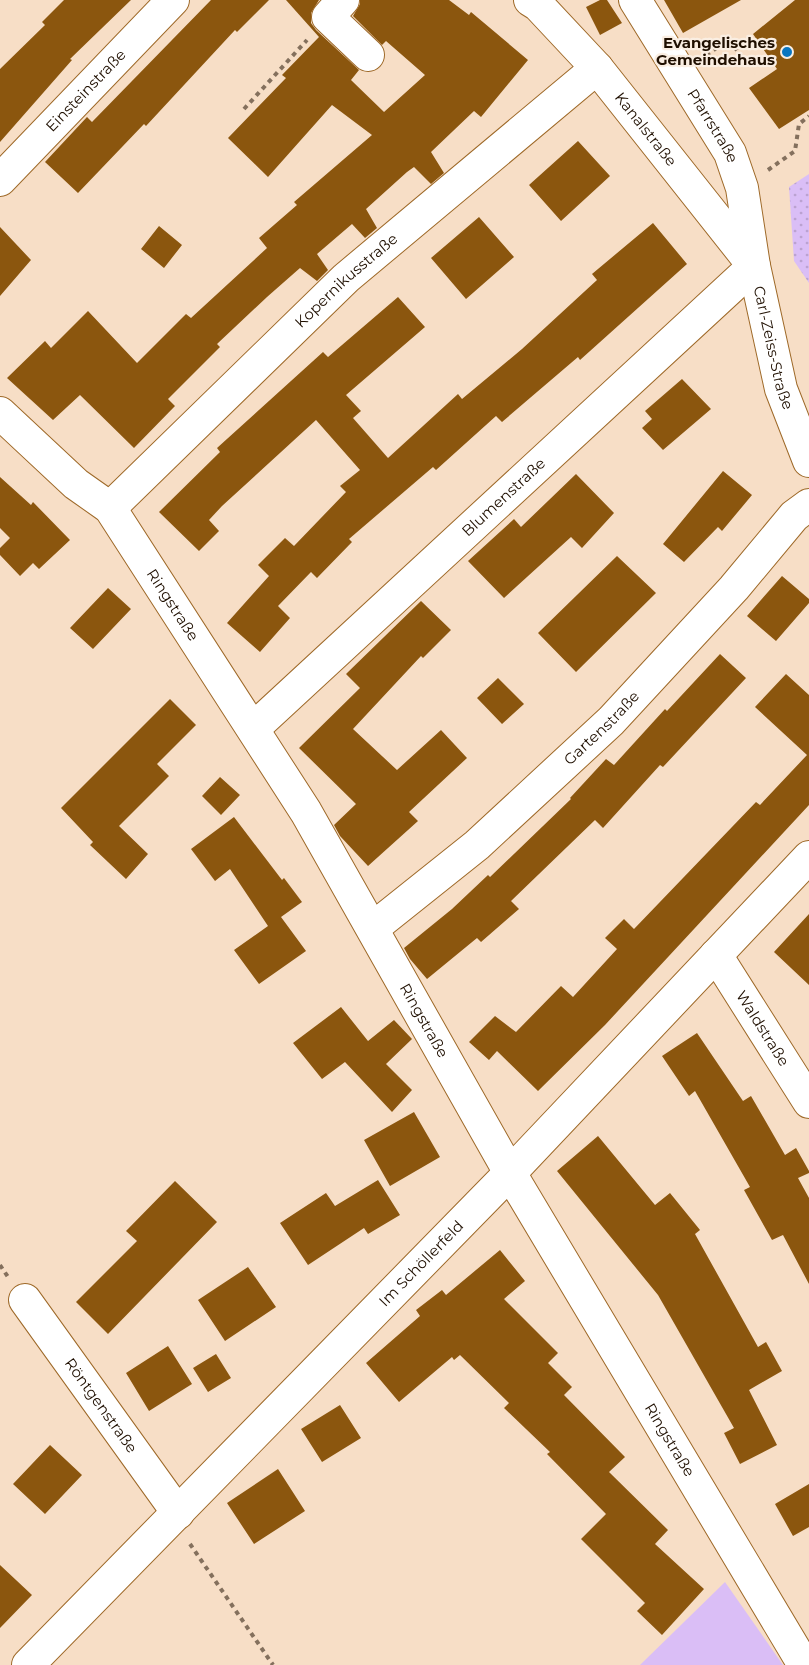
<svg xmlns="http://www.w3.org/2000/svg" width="809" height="1665" font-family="Montserrat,sans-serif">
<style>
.grass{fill:url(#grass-dots)}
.garden{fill:#dabef6}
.building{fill:#8b560e}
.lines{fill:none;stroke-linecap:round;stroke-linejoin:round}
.minor-casing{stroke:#9e6928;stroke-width:34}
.path{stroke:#84705d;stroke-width:4;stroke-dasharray:4.5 4.5;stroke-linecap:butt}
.minor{stroke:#fff;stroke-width:32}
.poi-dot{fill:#0976c1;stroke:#faeee2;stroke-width:2}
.labels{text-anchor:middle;stroke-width:4.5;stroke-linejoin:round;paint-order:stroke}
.poi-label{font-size:15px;font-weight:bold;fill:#1f0f00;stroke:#faeee2;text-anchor:end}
.street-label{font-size:15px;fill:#1f0f00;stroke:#faeee2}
</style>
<defs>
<pattern id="grass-dots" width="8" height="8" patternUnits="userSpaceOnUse" patternTransform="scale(1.5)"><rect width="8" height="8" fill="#dabef6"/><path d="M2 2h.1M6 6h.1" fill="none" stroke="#bba2d1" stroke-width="1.8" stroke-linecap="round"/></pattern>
</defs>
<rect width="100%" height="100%" fill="#f7dec6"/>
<!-- grass -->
<path class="grass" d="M809,174V283L794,261L789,187Z"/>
<!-- garden -->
<path class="garden" d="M725,1582L783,1665H640Z"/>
<!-- building -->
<path class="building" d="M64,0H131L70,59L72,60L0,142V69L45,25L42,22Z
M211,0H269L237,32L235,30L146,126L144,124L78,193L45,162L87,117L92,122Z
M286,0H319L311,13V23L316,30L359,70L351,80L384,112L425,75L386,41L382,45L353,16L360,4V0H449L469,15L471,12L528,60L481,117L474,111L431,152L444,173L431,184L414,167L407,172L366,209L377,228L365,238L352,224L317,254L328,270L317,281L300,268L267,297L217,344L220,347L168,399L175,406L134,448L80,395L53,420L7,378L45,341L51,348L88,311L137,363L186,314L191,318L267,248L259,238L297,205L294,202L372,135L332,105L268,177L228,138L286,78L282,75L319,37Z
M600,0H607L622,23L600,35L586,7Z
M664,0H741L683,33Z
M795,0H809V110L779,129L749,88L777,69L753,34Z
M578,141L610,176L561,221L529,185Z
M479,217L514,257L466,299L431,258Z
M653,223L687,264L580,360L578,357L502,422L496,416L436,470L433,467L349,539L352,542L317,578L311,572L278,606L290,618L260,652L227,623L269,576L258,565L285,538L294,546L346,492L340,486L360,470L316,420L222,506L209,520L219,531L199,551L159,512L220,452L217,448L323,352L328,357L398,297L425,327L346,395L361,411L353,418L388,458L458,394L462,399L522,349L597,280L592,274Z
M159,226L182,245L164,268L141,249Z
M0,227L31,260L0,296Z
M682,379L711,409L663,450L642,428L652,419L645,411Z
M723,471L752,495L722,531L718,527L684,562L663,544Z
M576,474L614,513L582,548L571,537L504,598L468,561L514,519L521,527Z
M0,477L31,505L33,502L70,540L39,569L33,563L20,576L0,555V548L10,538L0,528Z
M617,556L656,593L576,672L538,633Z
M782,576L809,599V603L776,641L747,616Z
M108,588L131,609L93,649L70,628Z
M421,601L451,630L423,658L421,656L353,729L397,770L441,730L467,758L409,812L418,821L368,866L340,836L334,825L356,804L299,748L360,688L346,674Z
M720,654L746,678L663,767L660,765L603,828L595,820L511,901L519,909L481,942L477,938L427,979L410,959L404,948L452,909L488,875L490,877L571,799L570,798L606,759L614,765L665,709L667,711Z
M786,674L809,695V805L605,1025L538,1091L497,1051L489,1060L469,1042L495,1016L516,1032L561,986L573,997L617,949L605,938L624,919L634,929L756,802L760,805L807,755L755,707Z
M498,678L524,704L502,724L477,698Z
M170,699L196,725L157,764L169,776L119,826L148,854L126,879L90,845L93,842L61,808Z
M220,777L240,795L221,815L202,796Z
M234,817L282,880L284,878L302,902L281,917L306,951L259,984L234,950L268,926L230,869L215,881L191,849Z
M809,914V985L774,952Z
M341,1007L368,1041L394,1020L412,1039L386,1064L412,1090L392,1112L345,1062L322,1079L293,1043Z
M697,1033L743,1101L751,1096L785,1155L796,1148L809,1171V1173L798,1178L809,1198V1284L783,1235L772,1240L744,1190L750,1187L695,1091L689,1096L662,1056Z
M414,1112L440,1157L390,1186L364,1140Z
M598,1136L655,1205L670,1193L700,1230L695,1234L758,1347L766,1342L782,1371L749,1390L777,1445L740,1464L724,1433L734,1428L658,1295L557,1171Z
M378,1180L400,1215L368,1234L364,1228L308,1265L280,1223L326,1193L335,1206Z
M175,1181L217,1222L108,1334L76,1302L137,1241L126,1231Z
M500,1250L525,1281L504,1299L558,1353L548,1363L572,1387L564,1395L625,1457L609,1472L668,1530L655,1544L704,1589L662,1635L637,1611L645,1603L581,1539L606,1514L547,1454L550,1452L504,1408L509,1403L460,1355L454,1360L452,1357L399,1402L366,1363L420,1316L416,1310L442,1290L446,1295Z
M248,1267L276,1307L225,1341L198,1300Z
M168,1346L192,1384L149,1411L126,1373Z
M216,1354L231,1378L208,1392L193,1368Z
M340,1405L361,1438L322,1462L301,1429Z
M50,1445L82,1475L45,1514L13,1484Z
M278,1469L305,1511L254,1544L227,1503Z
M809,1484V1527L793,1536L775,1504Z
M0,1565L32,1595L0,1628Z"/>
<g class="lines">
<defs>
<g id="minor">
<path d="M343,0L328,17L368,55"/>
<path id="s1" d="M530,0L538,5L597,68L753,265"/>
<path id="s2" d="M635,0L730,153L742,188L754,266L781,389L809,461"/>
<path id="s3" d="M0,180L173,0"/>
<path id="s4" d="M0,413L76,484L110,508L306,812L510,1173L804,1665"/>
<path id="s5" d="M110,508L346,278L597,68"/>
<path id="s6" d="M254,728L754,266"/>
<path id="s7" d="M373,928L477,845L611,721L734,588L794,516L809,505"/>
<path id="s8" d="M716,955L809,1102"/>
<path id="s9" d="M25,1300L178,1513"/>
<path id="s10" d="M28,1665L510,1173L809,857"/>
</g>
</defs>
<!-- minor casing -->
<use href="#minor" class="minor-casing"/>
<!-- path -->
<path class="path" d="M706,55L729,40L745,61
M244,109L307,40
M768,170L795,151L799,124L809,116
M0,1265L8,1277
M190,1544L273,1665"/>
<!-- minor -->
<use href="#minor" class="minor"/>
</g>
<!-- markers -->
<circle class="poi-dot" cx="787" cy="52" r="6"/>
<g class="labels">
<!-- poi labels -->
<g class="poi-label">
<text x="775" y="48">Evangelisches<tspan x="775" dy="17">Gemeindehaus</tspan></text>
</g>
<!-- street labels -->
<g class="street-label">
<text dy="5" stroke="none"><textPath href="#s3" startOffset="124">Einsteinstraße</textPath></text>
<text dy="5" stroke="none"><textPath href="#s2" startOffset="148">Pfarrstraße</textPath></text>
<text dy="5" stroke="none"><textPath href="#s1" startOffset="174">Kanalstraße</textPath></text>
<text dy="5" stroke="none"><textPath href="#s5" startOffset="328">Kopernikusstraße</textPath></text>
<text dy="5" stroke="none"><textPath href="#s2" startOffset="380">Carl-Zeiss-Straße</textPath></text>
<text dy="5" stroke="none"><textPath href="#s6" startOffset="340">Blumenstraße</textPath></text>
<text dy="5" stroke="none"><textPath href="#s4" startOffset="261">Ringstraße</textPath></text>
<text dy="5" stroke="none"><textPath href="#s7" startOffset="304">Gartenstraße</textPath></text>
<text dy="5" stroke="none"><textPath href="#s4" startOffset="747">Ringstraße</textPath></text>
<text dy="5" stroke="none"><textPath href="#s8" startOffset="87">Waldstraße</textPath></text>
<text dy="5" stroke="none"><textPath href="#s10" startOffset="562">Im Schöllerfeld</textPath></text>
<text dy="5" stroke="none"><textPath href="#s9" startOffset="130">Röntgenstraße</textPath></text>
<text dy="5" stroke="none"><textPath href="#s4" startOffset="1233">Ringstraße</textPath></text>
</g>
</g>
</svg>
